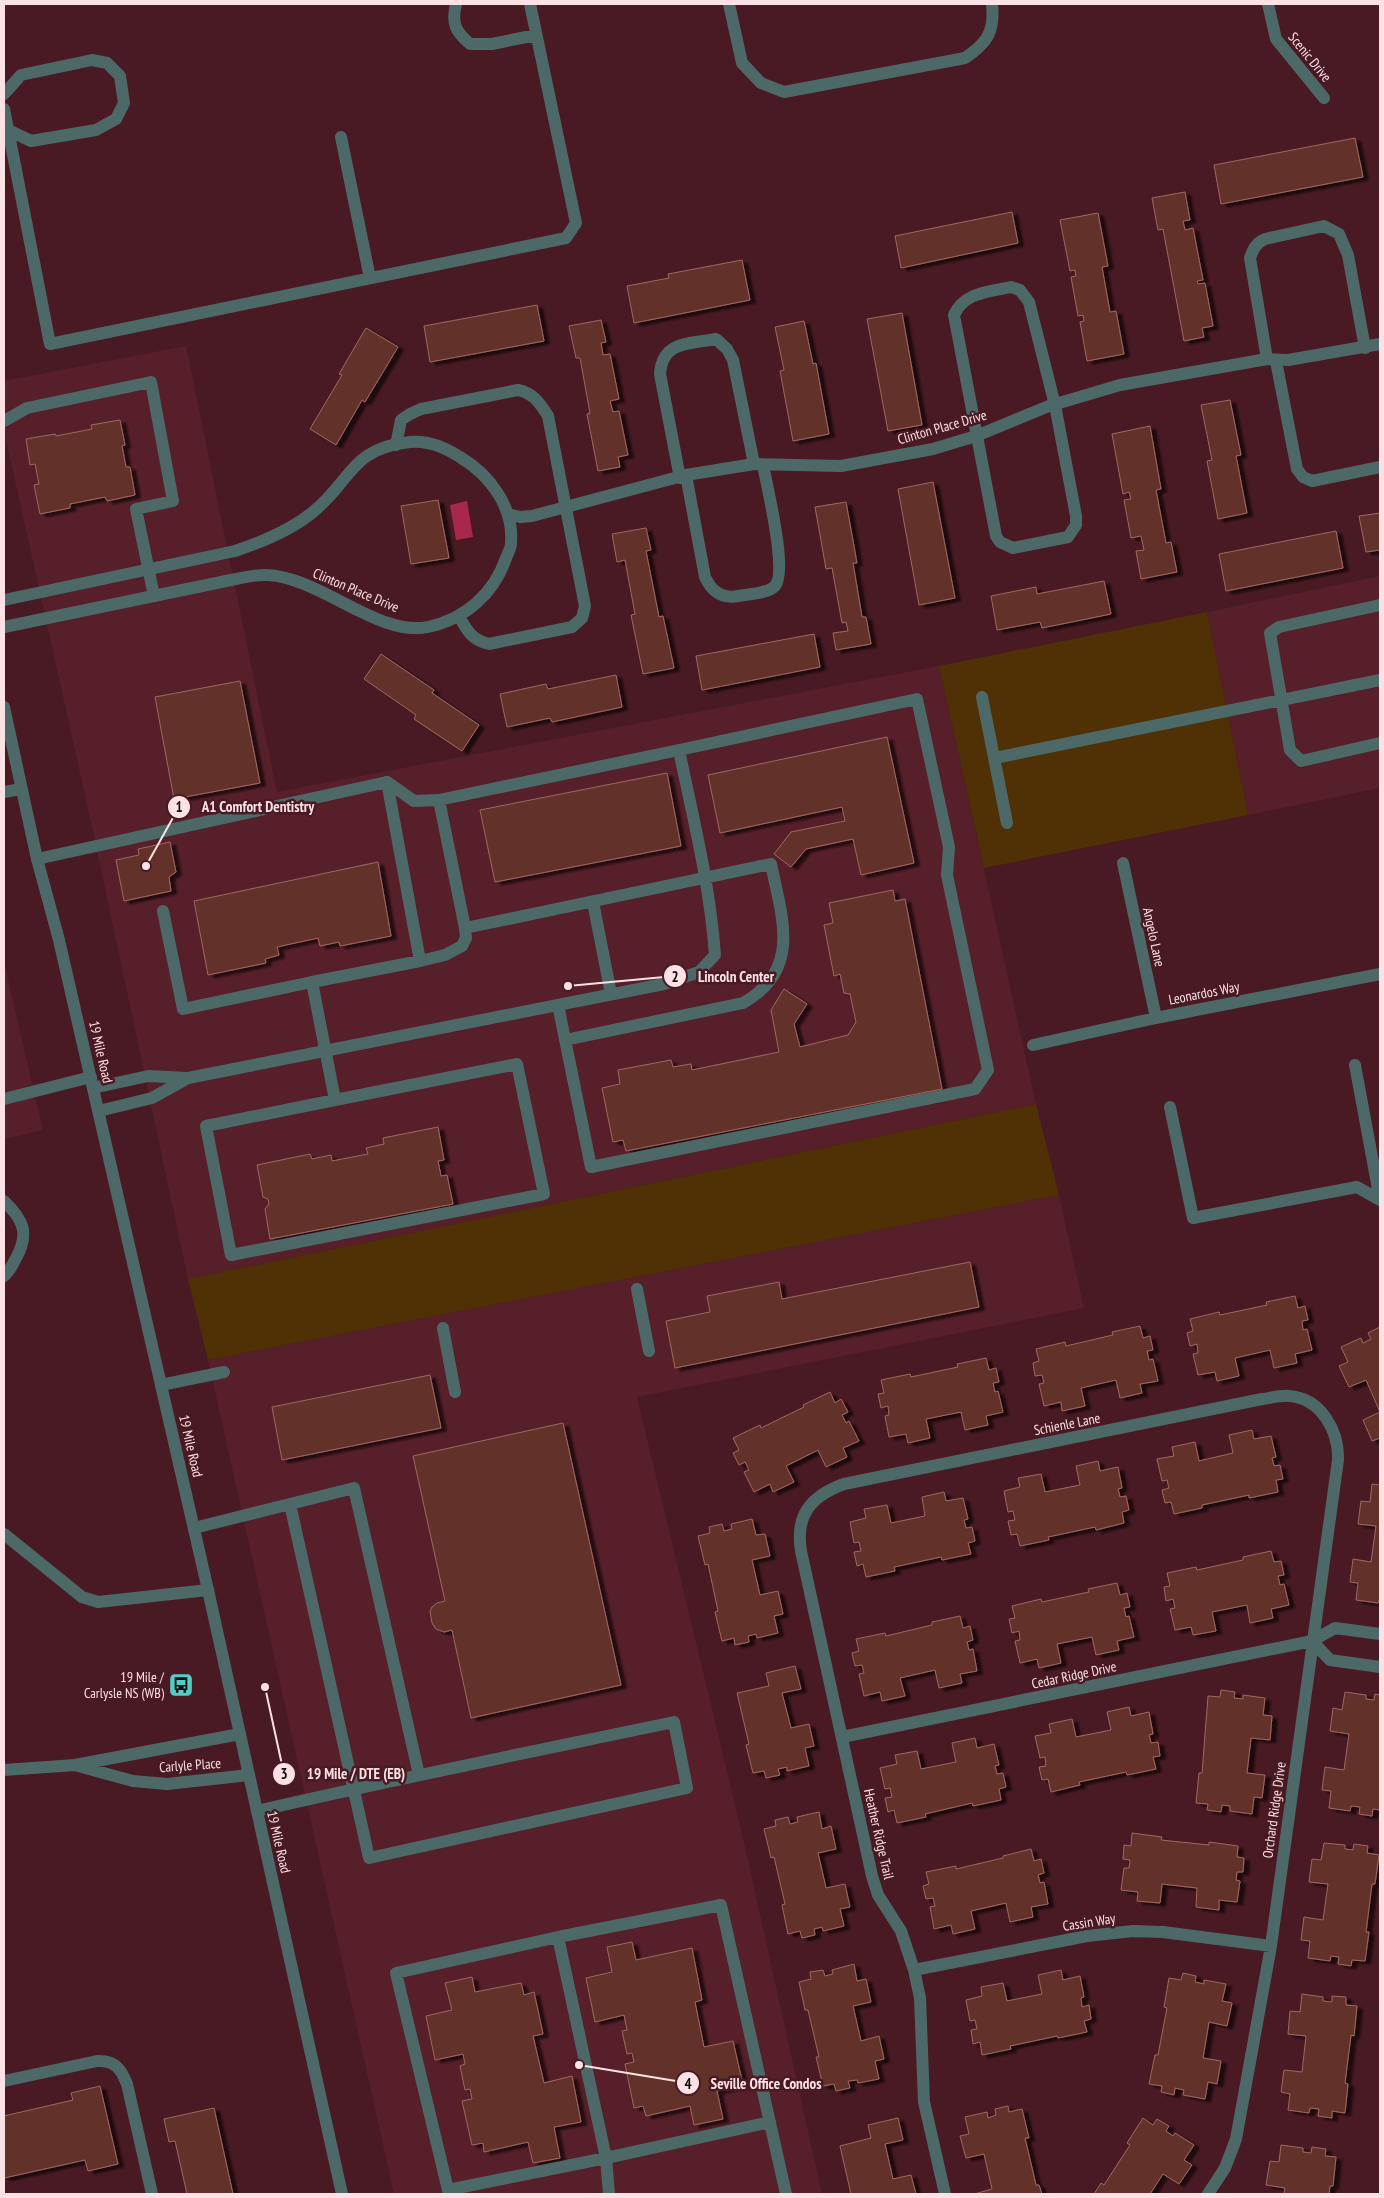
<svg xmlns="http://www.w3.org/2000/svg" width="1384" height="2198" font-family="'PT Sans Narrow',sans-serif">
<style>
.built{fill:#571f2a}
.green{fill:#4f3105}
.water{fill:#a8284b}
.building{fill:#623129;stroke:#a0685f;filter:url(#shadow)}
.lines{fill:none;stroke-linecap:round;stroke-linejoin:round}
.service{stroke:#4d6967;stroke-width:12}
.minor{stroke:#4d6967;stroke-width:12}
.tertiary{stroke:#4d6967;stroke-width:12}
.labels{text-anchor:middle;stroke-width:5;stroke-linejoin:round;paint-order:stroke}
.street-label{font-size:14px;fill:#fde2e5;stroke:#491a23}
.poi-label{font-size:14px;fill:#fde2e5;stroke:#491a23;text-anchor:end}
.leader{fill:none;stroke:#fde2e5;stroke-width:2}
.callout-dot{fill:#fde2e5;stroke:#491a23;stroke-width:2}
.mark-label{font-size:15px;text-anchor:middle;font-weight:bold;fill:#111}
.callout-label{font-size:15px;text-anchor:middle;font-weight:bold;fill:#fde2e5;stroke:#491a23;stroke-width:5;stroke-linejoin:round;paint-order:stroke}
</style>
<defs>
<filter id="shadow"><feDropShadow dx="5.5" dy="3" stdDeviation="1" flood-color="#0009"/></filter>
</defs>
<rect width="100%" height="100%" fill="#491a23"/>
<!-- built -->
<path class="built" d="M186,346L277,792L939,666L1036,1104L188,1279L92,827L4,431V381Z
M1380,576V788L1248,815L1207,612Z
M4,962L43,1130L4,1139Z
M1059,1195L1084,1308L637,1397L744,1842L822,2194H394L208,1360Z"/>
<!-- green -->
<path class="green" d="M1207,612L1248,815L984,868L939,666Z
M1036,1104L1059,1195L208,1360L188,1279Z"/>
<!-- water -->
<path class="water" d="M467,501L473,537L456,540L450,505Z"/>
<!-- building -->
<path class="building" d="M1355,138L1363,177L1221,204L1214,165Z
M1185,192L1190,220L1183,221L1185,230L1193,228L1203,280L1197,281L1198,284L1205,283L1213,326L1202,328L1204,337L1184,341L1163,229L1158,230L1152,198Z
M1012,212L1018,243L901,268L895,236Z
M1098,213L1108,266L1102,267L1110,312L1116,311L1124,354L1087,361L1080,322L1084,321L1083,315L1078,316L1071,277L1076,276L1075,270L1070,271L1060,220Z
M742,260L750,300L634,323L627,286L669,278L668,274Z
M537,305L544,341L430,362L424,326Z
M902,313L922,425L888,431L867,319Z
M601,320L606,342L601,343L603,355L610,354L619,399L610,401L613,412L619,411L628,455L618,457L620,467L598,471L587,414L590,413L580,358H576L569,326Z
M804,321L813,364L816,363L829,434L793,441L780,371L784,370L775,327Z
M366,328L398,347L365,402L362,400L336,445L310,429L342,375L339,374Z
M1230,400L1241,455L1236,456L1247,513L1218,519L1207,461L1212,460L1201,405Z
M120,420L125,445L122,446L126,467H130L135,495L107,501L105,497L70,504V508L40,514L34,485L39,484L35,464L30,465L26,439L55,434L56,436L92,429L91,425Z
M1150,426L1161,489L1156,490L1166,543L1171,542L1177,572L1141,579L1136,551L1144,550L1141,536L1131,538L1124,500L1131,499L1129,492L1123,494L1112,434Z
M933,482L955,598L919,605L898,489Z
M438,500L449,558L411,564L401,506Z
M846,502L857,563H853L862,617H866L871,644L836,650L833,633L848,631L846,622L842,623L832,568L826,569L815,507Z
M1380,513V550L1366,552L1359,516Z
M646,528L651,550L646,551L659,617L663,616L674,668L643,674L631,615L635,614L625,560L617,562L612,534Z
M1336,531L1343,568L1226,591L1219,554Z
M1104,581L1111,614L1042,628L1040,622L997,630L991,596L1036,587L1037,594Z
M814,634L820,667L702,690L696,656Z
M381,654L434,690L432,693L479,725L462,751L414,719L416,715L364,679Z
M616,675L622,707L552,722L550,718L507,727L500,694L546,684L548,689Z
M240,681L260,783L174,799L155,697Z
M887,737L914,863L861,875L853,839L806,849L791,867L774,854L791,832L845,821L842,807L720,833L708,775Z
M667,773L681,846L495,882L480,810Z
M170,842L176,872L169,877L171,891L124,901L116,860L139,855L138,849Z
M378,862L391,936L340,946L339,942L320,946L318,938L277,947L279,955L265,959L266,963L208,975L194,901Z
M893,890L895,901L905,899L942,1089L626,1151L623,1140L613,1142L602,1088L620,1084L618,1070L671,1060L673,1067L691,1064L692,1070L779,1052L771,1010L784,989L807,1004L794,1024L800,1047L848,1035L856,1022L850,994L844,993L840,974L834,976L824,925L833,923L829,903Z
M438,1127L444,1160L438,1161L441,1176L447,1175L453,1204L270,1239L265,1209L269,1204L268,1199L263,1197L257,1165L310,1154L312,1159L331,1155L332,1161L368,1154L366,1148L384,1144L383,1138Z
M970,1262L979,1307L675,1368L666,1321L710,1312L707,1296L779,1282L782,1299Z
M1295,1296L1298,1308L1305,1306L1308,1320L1302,1321L1303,1330L1307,1329L1312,1350L1295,1354L1297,1363L1274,1368L1270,1350L1235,1358L1239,1376L1217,1381L1215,1372L1198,1375L1193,1354L1198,1353L1197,1344L1190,1346L1187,1333L1193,1331L1190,1319L1219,1312L1220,1315L1267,1305L1266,1302Z
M1140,1326L1143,1338L1150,1336L1153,1350L1147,1351L1149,1360L1153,1359L1158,1381L1140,1384L1142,1393L1120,1398L1116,1380L1081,1388L1085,1406L1062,1411L1061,1402L1044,1406L1039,1384L1044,1383L1042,1375L1035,1376L1033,1363L1039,1361L1036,1349L1065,1342L1066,1346L1113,1335L1112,1332Z
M1380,1327V1438L1372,1441L1363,1420L1380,1412L1366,1380L1349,1387L1339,1366L1348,1362L1341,1347L1361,1338L1363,1343L1371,1339L1368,1333Z
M986,1358L989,1370L996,1368L999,1382L993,1383L995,1392L998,1391L1003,1412L986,1416L988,1425L965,1430L961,1412L926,1419L930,1438L908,1443L906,1434L889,1437L885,1416L889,1415L888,1406L881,1408L878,1394L884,1393L881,1380L910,1374L911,1377L958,1367L957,1364Z
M430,1375L441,1428L282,1460L272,1407Z
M830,1392L835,1403L841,1399L848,1412L842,1415L846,1423L849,1421L859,1441L843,1448L847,1457L826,1467L818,1450L786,1466L794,1482L773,1492L770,1484L754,1492L744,1472L749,1470L745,1462L739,1465L733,1453L739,1450L733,1438L760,1425L761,1428L804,1407L803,1405Z
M563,1423L621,1685L471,1718L452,1630L444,1632L436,1629L432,1623L430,1611L432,1607L437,1603L445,1601L413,1456Z
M1252,1430L1254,1439L1271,1436L1276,1457L1272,1458L1274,1466L1280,1465L1283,1479L1276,1480L1278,1492L1249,1498V1495L1202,1505V1508L1174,1514L1171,1502L1165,1503L1162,1490L1169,1488L1167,1480L1162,1481L1157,1459L1174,1456L1172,1447L1195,1442L1199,1461L1233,1453L1229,1435Z
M1098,1461L1100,1471L1118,1467L1122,1488L1118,1489L1120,1497L1126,1496L1129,1510L1122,1512L1124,1523L1096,1530L1095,1527L1048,1537L1049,1540L1020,1546L1017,1534L1011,1535L1008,1521L1015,1520L1013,1511L1008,1512L1004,1491L1020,1487L1018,1478L1041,1474L1045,1492L1080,1485L1076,1466Z
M1372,1484L1380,1485V1598L1378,1603L1356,1600L1358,1583L1350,1582L1353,1559L1371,1562L1376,1526L1358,1524L1361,1501L1370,1502Z
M944,1492L946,1501L963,1498L968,1519L964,1520L966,1528L972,1527L975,1541L968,1543L971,1554L942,1560L941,1557L894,1567L895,1571L866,1577L863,1564L857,1566L854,1552L861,1551L859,1542L854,1543L850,1522L866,1518L864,1509L887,1505L891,1523L925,1516L922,1497Z
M752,1519L756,1535L765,1534L770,1556L752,1560L760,1595L778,1591L783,1614L774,1616L778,1633L757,1638L756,1634L748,1636L749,1642L735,1645L734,1638L722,1641L715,1612L718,1611L708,1564L705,1565L698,1536L710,1533L709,1527L722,1524L724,1531L732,1529L731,1524Z
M1271,1551L1274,1562L1281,1561L1284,1575L1278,1576L1280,1585L1284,1584L1289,1605L1271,1609L1273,1618L1250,1623L1247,1605L1212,1612L1216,1631L1193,1635L1191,1627L1175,1630L1170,1609L1175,1608L1173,1599L1166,1601L1164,1587L1170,1586L1167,1573L1196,1567L1197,1570L1243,1560V1557Z
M1117,1583L1120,1595L1127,1593L1130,1607L1124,1608L1126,1617L1129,1616L1134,1637L1117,1641L1119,1650L1096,1655L1092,1637L1057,1644L1061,1663L1039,1668L1037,1659L1020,1663L1015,1641L1020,1640L1019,1631L1012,1633L1009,1619L1015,1618L1012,1606L1041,1599L1042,1602L1089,1592L1088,1589Z
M960,1616L963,1628L970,1626L973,1640L967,1642L969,1650L973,1649L977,1671L960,1674L962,1683L939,1688L935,1670L900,1678L905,1696L882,1701L880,1692L864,1696L859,1674L864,1673L862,1665L855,1666L852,1653L859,1651L856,1639L885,1633L886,1636L932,1625V1622Z
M795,1666L801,1689L782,1693L791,1728L809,1724L814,1746L805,1748L809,1766L787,1771V1767L778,1769L780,1775L766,1778L764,1771L753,1773L746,1745L749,1744L737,1693L769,1686L766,1673Z
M1221,1690L1235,1692L1234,1698L1243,1699V1695L1265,1698L1263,1715L1272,1716L1270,1740L1251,1738L1247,1773L1265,1775L1262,1798L1254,1797L1252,1814L1230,1811V1806L1222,1805L1221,1812L1207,1810L1208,1804L1196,1803L1199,1773H1202L1208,1696L1220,1697Z
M1345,1692L1366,1695V1699L1374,1700L1375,1694L1380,1695V1810L1373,1809L1372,1816L1359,1814L1360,1807L1351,1806L1350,1811L1329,1808L1331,1791L1322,1790L1325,1767L1344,1770L1349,1734L1330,1731L1333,1708L1342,1710Z
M1129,1707L1131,1716L1149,1712L1153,1734L1149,1735L1151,1743L1158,1742L1160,1756L1153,1757L1156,1769L1127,1775L1126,1772L1079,1782L1080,1785L1051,1792L1048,1779L1042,1780L1039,1767L1046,1766L1045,1757L1040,1758L1035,1736L1051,1733L1049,1724L1072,1719L1076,1737L1111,1730L1107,1712Z
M975,1738L977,1748L994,1744L999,1765L995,1766L997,1774L1003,1773L1006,1787L999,1789L1001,1800L973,1806L972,1803L925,1814L926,1817L897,1823L894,1810L888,1812L885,1798L892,1797L890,1788L885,1789L880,1768L897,1764L895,1755L917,1751L921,1769L956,1762L952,1743Z
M819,1812L822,1829L831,1826L836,1849L818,1853L826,1888L845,1884L850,1907L840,1909L844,1926L823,1931L822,1927L814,1929L815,1935L802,1938L800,1931L788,1934L782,1905L785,1904L774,1857L771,1858L764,1829L776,1826L775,1820L788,1817L790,1824L798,1822L797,1817Z
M1132,1833L1162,1837L1161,1840L1209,1845V1842L1238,1846L1237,1857L1244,1858L1243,1872H1237L1236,1880L1240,1881L1237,1902L1219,1900V1910L1196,1907L1197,1888L1162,1884L1160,1903L1137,1901L1138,1892L1121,1890L1124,1868H1129L1130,1860L1123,1859L1124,1845L1131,1846Z
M1324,1843L1345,1845V1849L1353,1850L1354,1844L1368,1846L1367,1853L1379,1855L1375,1884H1372L1366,1932H1369L1365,1961L1352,1960L1351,1966L1338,1964L1339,1957L1331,1956L1330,1961L1308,1958L1310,1941L1301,1940L1304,1917L1323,1920L1328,1884L1309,1882L1312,1859L1321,1860Z
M1031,1849L1034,1861L1041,1859L1044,1873L1038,1875L1040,1883L1044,1882L1048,1904L1031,1907L1033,1917L1010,1922L1006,1903L971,1911L975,1929L953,1934L951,1925L934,1929L930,1907L935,1906L933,1898L926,1899L923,1886L929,1884L926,1872L956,1866V1869L1003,1858V1856Z
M632,1942L636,1960L692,1948L702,2000L695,2002L704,2047L733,2041L743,2085L717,2091L723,2119L694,2125L690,2106L646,2116L643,2106L634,2108L625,2064L634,2062L632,2053L627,2054L622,2031L627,2030L624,2015L595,2022L586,1978L612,1972L607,1947Z
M854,1964L857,1981L866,1979L871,2002L853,2006L861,2041L879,2036L884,2059L875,2061L879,2079L858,2083L857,2080L848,2081L850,2088L836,2091L834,2084L823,2086L816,2057H819L808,2010H805L799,1982L811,1979L810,1972L823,1970L825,1976L833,1974L832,1970Z
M1061,1970L1063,1980L1080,1976L1084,1997L1081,1998L1082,2007L1089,2005L1091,2019L1084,2021L1087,2032L1058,2038L1057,2036L1010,2046L1011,2049L982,2055L980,2042L973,2044L971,2030L977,2029L975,2020L970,2021L966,2000L982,1996L981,1987L1003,1983L1007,2001L1042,1994L1038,1975Z
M1183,1973L1196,1976L1195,1982L1204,1984V1980L1226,1984L1222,2001L1232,2003L1227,2026L1209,2022L1203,2058L1221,2061L1217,2084L1208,2082L1205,2099L1183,2095L1184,2090L1175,2088L1174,2095L1161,2092L1162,2086L1149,2084L1155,2055H1158L1167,2008L1164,2007L1169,1978L1181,1980Z
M472,1977L475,1992L521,1983L524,1995L534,1992L543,2034L533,2036L544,2083L572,2076L581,2122L554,2127L560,2158L533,2163L528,2142L484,2152L483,2143L472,2145L462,2101L472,2099L470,2089L465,2090L460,2066L465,2064L463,2054L435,2060L426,2016L452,2010L445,1983Z
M1302,1994L1323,1997V2001L1332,2002V1996L1346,1997V2005L1357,2006L1354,2036L1351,2035L1345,2083L1348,2084L1345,2113L1332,2111V2118L1318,2116L1319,2109L1310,2108L1309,2113L1288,2110L1290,2094L1281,2092L1284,2070L1302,2072L1306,2036L1288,2034L1290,2011L1300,2012Z
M100,2086L118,2164L88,2171L85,2160L4,2178V2116L73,2100L71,2093Z
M1008,2106L1009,2112L1022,2109L1029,2138H1025L1036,2185H1039L1042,2194H974L992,2189L984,2154L966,2158L960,2136L969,2134L965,2117L987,2112L988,2118L996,2115L995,2109Z
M214,2108L233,2194H187L175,2141L169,2142L164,2119Z
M898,2118L903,2140L885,2144L893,2179L911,2175L916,2194H851L840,2146L871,2138L868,2125Z
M1143,2118L1153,2125L1157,2119L1169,2126L1166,2131L1173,2136L1175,2133L1194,2145L1184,2160L1192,2165L1179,2184L1163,2174L1150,2194H1094L1101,2183L1104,2185L1130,2145L1127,2143Z
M1281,2145L1303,2148V2152L1311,2153L1312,2147L1326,2149L1325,2156L1336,2157L1333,2186H1330L1329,2194H1284L1285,2188L1266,2185L1270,2161L1279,2162Z"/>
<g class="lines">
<!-- service -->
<path class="service" d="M456,4C451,24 456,32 470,44H492L536,35
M729,4L742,63L761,83L784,92L965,58C987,43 995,32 992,4
M4,94L21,75L92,60L107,63L120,76L124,103L116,119L96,130L31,141L8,130L4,131
M4,109L50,344L566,238L576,223L530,4
M341,137L370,278
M1011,287L1020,290L1029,302L1055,405L1076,516V525L1068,537L1013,548L1000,542L996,536L954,315C964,292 989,292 1011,287Z
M1267,359L1250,258C1253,249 1256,243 1265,239L1324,226L1339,234L1348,255L1365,348
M1276,361L1297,469L1303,477L1312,481L1380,467
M4,421L27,408L151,382L173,501L136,509L154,596
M396,445L401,420L410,414L421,409L518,390C533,393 540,403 548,416L585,606L582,618L572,627L489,644C472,640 467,631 459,616
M686,475L705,577C712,592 722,599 738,596C748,594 767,594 775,586C788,571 767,487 763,465
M680,478L660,374C662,341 689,344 716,339L727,349L733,360L754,464
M1380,605L1279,627L1270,633L1290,750L1301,761L1380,743
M982,697L1007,823
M995,758L1380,680
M387,782L414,801L439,800
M593,902L611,994
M163,911L183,1009L312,982
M420,961L445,955L462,946L466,938L465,928
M558,1005L591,1167L975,1089L988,1070L947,875L949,847L917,699L679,750
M1355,1065L1380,1200
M93,1088L148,1076L188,1078L664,984L699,972L715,955C710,885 693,818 679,750L439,800L465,928C567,907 669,885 771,864C782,918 802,970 743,1003L565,1040
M4,1099L91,1077
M1170,1107L1193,1218L1357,1187L1380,1200
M99,1111L152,1098L188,1078
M4,1201C24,1220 30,1234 15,1260C12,1266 9,1272 4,1276
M637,1289L649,1351
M443,1328L455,1392
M161,1385L224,1372
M194,1528L290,1504
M4,1534L82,1597L98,1602L208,1590
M257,1811C395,1779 535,1751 674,1722L687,1788L369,1858L290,1504L354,1488L419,1775
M558,1937L396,1973L448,2190L606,2158L770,2122
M609,2194L606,2158L558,1937L721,1905L786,2194"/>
<!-- minor -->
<path class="minor" d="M1268,4L1276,39L1324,98
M508,514L520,517L532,516L686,475L754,464L841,466L933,449L976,436L1049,406L1120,385L1267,359L1288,360L1380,344
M4,600L235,551C262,542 291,530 313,512C352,480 351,448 410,442C428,440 446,448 460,457C490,475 514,507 511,544C511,548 508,553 506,558C494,594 465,619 428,627C378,637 321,578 268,575C256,574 242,578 231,580L4,627
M4,792L21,789
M37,859L387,782L420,961L312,982L335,1100L517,1064L544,1194L231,1255L206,1126L335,1100
M1123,863L1156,1018
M1033,1045L1156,1018L1380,974
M1380,1634L1335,1628L1312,1641L1330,1660L1380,1667
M842,1737L1312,1641
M78,1766L133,1781L167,1784L249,1775
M4,1770L75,1765L240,1734
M914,1970L1087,1936L1133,1931L1163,1932L1271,1946
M4,2081L97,2061C115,2060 121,2069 127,2084L152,2194
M945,2194L924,2102L920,1998L914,1970L901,1931L878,1895L872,1876L801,1551C795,1515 811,1496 844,1484L1262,1399C1271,1398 1280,1395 1289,1396C1321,1398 1339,1431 1338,1460L1271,1946L1236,2139L1225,2168L1208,2194"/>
<!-- tertiary -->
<path class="tertiary" d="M4,707L37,859L59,940L208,1590L342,2194"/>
</g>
<!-- icons -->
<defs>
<symbol id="bus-square" viewBox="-11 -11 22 22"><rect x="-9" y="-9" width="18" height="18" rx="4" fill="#54cdc7" stroke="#491a23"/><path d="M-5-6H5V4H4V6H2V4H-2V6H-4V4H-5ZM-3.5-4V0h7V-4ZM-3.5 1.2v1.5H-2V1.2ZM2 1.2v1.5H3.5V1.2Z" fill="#111"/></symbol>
</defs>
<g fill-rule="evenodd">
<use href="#bus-square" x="167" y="1671" width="28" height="28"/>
</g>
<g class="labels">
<!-- street labels -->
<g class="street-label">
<text transform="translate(1310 57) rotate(51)" y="5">Scenic Drive</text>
<text transform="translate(942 427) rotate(-16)" y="5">Clinton Place Drive</text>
<text transform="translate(356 590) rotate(23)" y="5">Clinton Place Drive</text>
<text transform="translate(1154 937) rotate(78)" y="5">Angelo Lane</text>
<text transform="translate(1204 993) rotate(-11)" y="5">Leonardos Way</text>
<text transform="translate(101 1052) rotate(77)" y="5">19 Mile Road</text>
<text transform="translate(1067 1424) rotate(-11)" y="5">Schienle Lane</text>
<text transform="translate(191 1446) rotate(77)" y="5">19 Mile Road</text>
<text transform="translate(1074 1675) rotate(-12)" y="5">Cedar Ridge Drive</text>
<text transform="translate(190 1765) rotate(-4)" y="5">Carlyle Place</text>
<text transform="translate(1274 1810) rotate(-82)" y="5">Orchard Ridge Drive</text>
<text transform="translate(879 1834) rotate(77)" y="5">Heather Ridge Trail</text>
<text transform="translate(279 1842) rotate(77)" y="5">19 Mile Road</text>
<text transform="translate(1089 1922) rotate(-9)" y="5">Cassin Way</text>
</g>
<!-- poi labels -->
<g class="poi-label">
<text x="164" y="1682">19 Mile /<tspan x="164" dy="16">Carlysle NS (WB)</tspan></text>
</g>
</g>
<!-- callouts -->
<path class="leader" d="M146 866L179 807M568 986L675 976M265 1687L284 1774M579 2065L688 2083"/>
<g class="callout-dot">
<circle cx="146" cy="866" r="5"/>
<circle cx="568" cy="986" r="5"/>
<circle cx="265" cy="1687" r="5"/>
<circle cx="579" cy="2065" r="5"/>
<circle cx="179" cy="807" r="12"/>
<circle cx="675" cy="976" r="12"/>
<circle cx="284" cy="1774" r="12"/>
<circle cx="688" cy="2083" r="12"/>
</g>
<g class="mark-label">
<text x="179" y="812">1</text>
<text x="675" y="982">2</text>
<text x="284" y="1779">3</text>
<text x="688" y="2089">4</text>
</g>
<g class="callout-label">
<text x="258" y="812">A1 Comfort Dentistry</text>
<text x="736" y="982">Lincoln Center</text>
<text x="356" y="1779">19 Mile / DTE (EB)</text>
<text x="766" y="2089">Seville Office Condos</text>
</g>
<!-- border -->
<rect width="1384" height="2198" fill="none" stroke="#fde2e5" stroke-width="10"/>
</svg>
